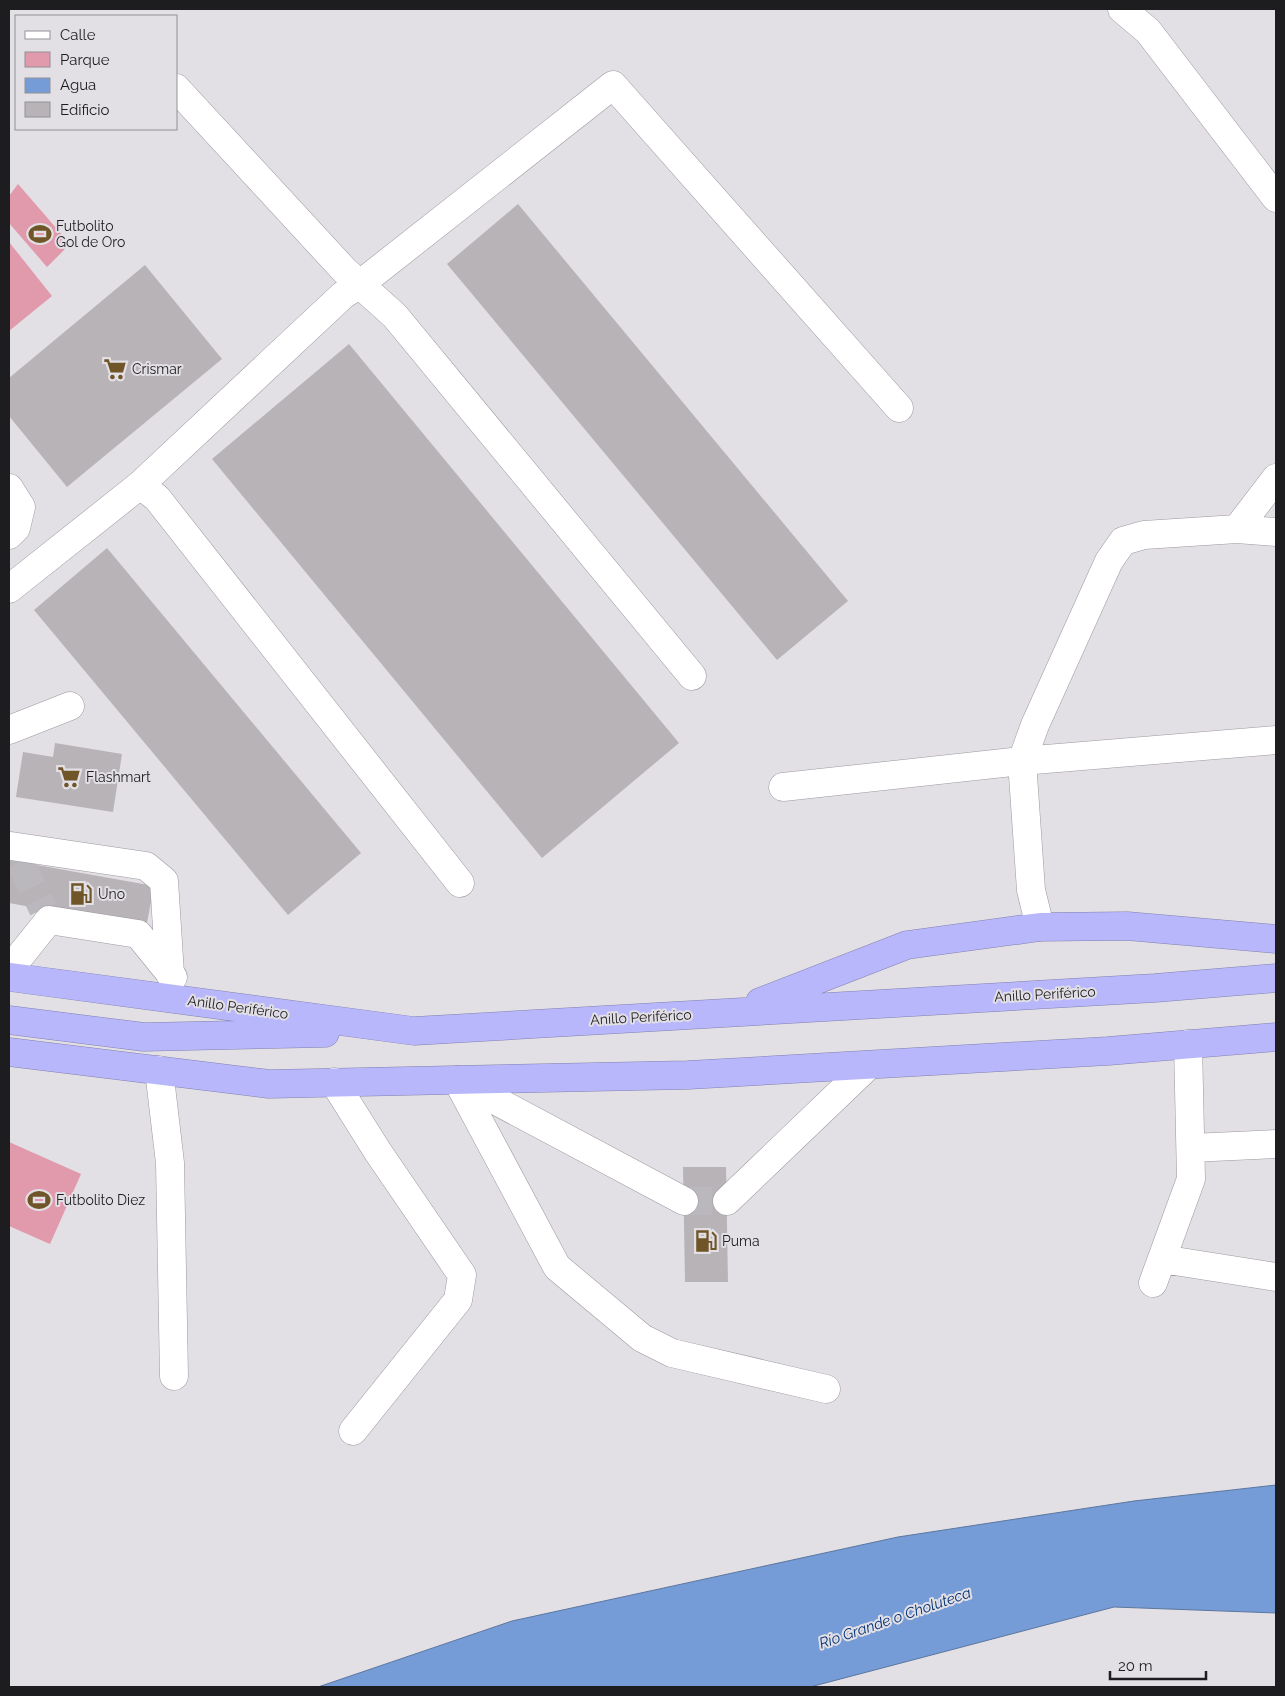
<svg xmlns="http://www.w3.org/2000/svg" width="1285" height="1696" font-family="Raleway,sans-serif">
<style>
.green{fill:#e199ac}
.water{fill:#759cd6;stroke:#5b769f}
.building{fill:#b8b3b7}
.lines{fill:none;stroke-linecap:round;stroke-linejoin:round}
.minor-tunnel{stroke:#bbb8bd;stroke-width:28;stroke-dasharray:28 14;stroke-linecap:butt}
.minor-casing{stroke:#9c999f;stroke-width:29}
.highway-casing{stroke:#8281ae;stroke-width:29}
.minor{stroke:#fff;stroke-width:28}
.highway{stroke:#b8b7fc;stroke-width:28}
.labels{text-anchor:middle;stroke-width:4;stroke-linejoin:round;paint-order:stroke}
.poi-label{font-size:14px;fill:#1d1c1e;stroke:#e2dfe5;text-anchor:start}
.street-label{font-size:14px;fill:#1d1c1e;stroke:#e2dfe5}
.water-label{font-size:15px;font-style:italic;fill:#013276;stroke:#e2dfe5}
</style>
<rect width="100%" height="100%" fill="#e2dfe5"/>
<!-- green -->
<path class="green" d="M18,184L70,244L47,267L9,223V196Z
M9,242L52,296L9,331Z
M9,1142L81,1174L50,1244L9,1226Z"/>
<!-- water -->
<path class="water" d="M1276,1485V1613L1114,1607L810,1687H318L512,1621L898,1537L1134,1501Z"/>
<!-- building -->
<path class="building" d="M518,204L848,601L777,660L447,264Z
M145,265L222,359L67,487L9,416V378Z
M349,344L679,743L542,858L212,459Z
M107,548L361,853L288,915L34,610Z
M55,743L122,754L113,812L16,797L23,752L53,757Z
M9,860L154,886L146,928L9,903Z
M683,1167H726L728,1282H685Z"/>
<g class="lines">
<!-- minor-tunnel -->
<path class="minor-tunnel" d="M20,862L43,909
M684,1201H727"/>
<defs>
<path id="minor" d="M1122,9L1148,31L1276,198
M176,88L345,271L395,316L692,676
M140,485L157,498L460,883
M9,488L21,507L16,528L9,535
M1237,529L1276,532
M9,589L140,485L343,295L359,285L613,85L899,408
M9,730L70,706
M783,787L1022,761L1276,740
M11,846L146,866L164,881L170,974
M1040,927L1031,890L1022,761L1035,725L1109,561L1123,541L1144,535L1237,529L1276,478
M9,970L49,920L138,934L173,977
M159,1070L170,1163L174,1376
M457,1080L557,1267L642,1338L672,1353L826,1389
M457,1080L684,1201
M334,1082L378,1152L462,1275L458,1300L353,1431
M1191,1148L1276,1144
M727,1201L869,1065
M1162,1259L1276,1277
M1153,1283L1191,1179L1188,1044"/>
<path id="highway" d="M9,977L414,1031L1155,988L1276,978
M760,1002L907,945L1040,927L1127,926L1276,939
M9,1020L144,1037L325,1033
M9,1052L269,1084L688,1075L1108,1051L1276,1037"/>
</defs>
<!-- minor casing -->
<use href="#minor" class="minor-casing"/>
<!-- highway casing -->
<use href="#highway" class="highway-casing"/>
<!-- minor -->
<use href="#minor" class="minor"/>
<!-- highway -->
<use href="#highway" class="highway"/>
</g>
<!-- icons -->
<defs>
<symbol id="stadium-bare" viewBox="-9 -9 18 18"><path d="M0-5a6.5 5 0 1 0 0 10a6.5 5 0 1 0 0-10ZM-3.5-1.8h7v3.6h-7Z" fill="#6f5527" stroke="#e2dfe5" stroke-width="2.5" paint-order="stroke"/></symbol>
<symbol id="supermarket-bare" viewBox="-9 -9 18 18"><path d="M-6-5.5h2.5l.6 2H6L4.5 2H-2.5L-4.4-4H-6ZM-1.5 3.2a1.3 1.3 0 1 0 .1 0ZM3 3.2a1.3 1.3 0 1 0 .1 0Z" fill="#6f5527" stroke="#e2dfe5" stroke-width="2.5" paint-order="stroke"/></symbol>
<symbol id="fuel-bare" viewBox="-9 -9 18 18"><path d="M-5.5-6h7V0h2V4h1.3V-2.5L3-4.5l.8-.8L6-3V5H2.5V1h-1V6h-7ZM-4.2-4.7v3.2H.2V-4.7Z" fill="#6f5527" stroke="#e2dfe5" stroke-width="2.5" paint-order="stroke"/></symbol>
</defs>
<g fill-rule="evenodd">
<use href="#stadium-bare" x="24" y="218" width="32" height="32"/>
<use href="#supermarket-bare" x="99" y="353" width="32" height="32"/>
<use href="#supermarket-bare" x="53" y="761" width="32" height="32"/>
<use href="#fuel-bare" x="65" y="878" width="32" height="32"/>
<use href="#stadium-bare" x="23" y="1184" width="32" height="32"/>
<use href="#fuel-bare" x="690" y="1225" width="32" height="32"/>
</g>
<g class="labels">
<!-- poi labels -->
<g class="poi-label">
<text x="56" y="231">Futbolito<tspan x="56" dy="16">Gol de Oro</tspan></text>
<text x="132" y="374">Crismar</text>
<text x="86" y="782">Flashmart</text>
<text x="98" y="899">Uno</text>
<text x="56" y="1205">Futbolito Diez</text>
<text x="722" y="1246">Puma</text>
</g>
<!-- street labels -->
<g class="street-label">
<text transform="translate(1045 994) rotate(-3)" y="5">Anillo Periférico</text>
<text transform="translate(238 1007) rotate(8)" y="5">Anillo Periférico</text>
<text transform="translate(641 1017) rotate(-3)" y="5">Anillo Periférico</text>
</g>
<!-- water labels -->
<g class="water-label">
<text transform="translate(895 1618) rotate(-19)" y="5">Río Grande o Choluteca</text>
</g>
</g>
<!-- border -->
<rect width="1285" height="1696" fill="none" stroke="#1d1c1e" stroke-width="20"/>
<!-- legend -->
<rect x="15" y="15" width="162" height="115" fill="#e2dfe5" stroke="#939195"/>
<rect x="25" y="31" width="25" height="8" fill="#ffffff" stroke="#939195"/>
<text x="60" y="40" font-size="15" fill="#1d1c1e">Calle</text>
<rect x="25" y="52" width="25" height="15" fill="#e199ac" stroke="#939195"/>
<text x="60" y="65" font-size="15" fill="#1d1c1e">Parque</text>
<rect x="25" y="78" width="25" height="15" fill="#759cd6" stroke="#939195"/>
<text x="60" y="90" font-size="15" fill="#1d1c1e">Agua</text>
<rect x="25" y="102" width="25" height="15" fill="#b8b3b7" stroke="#939195"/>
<text x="60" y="115" font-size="15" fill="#1d1c1e">Edificio</text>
<!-- scale -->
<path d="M1110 1671v8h96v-8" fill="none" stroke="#1d1c1e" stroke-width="2.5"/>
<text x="1118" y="1671" font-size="15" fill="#1d1c1e" stroke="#e2dfe5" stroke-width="4" paint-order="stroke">20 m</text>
</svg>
